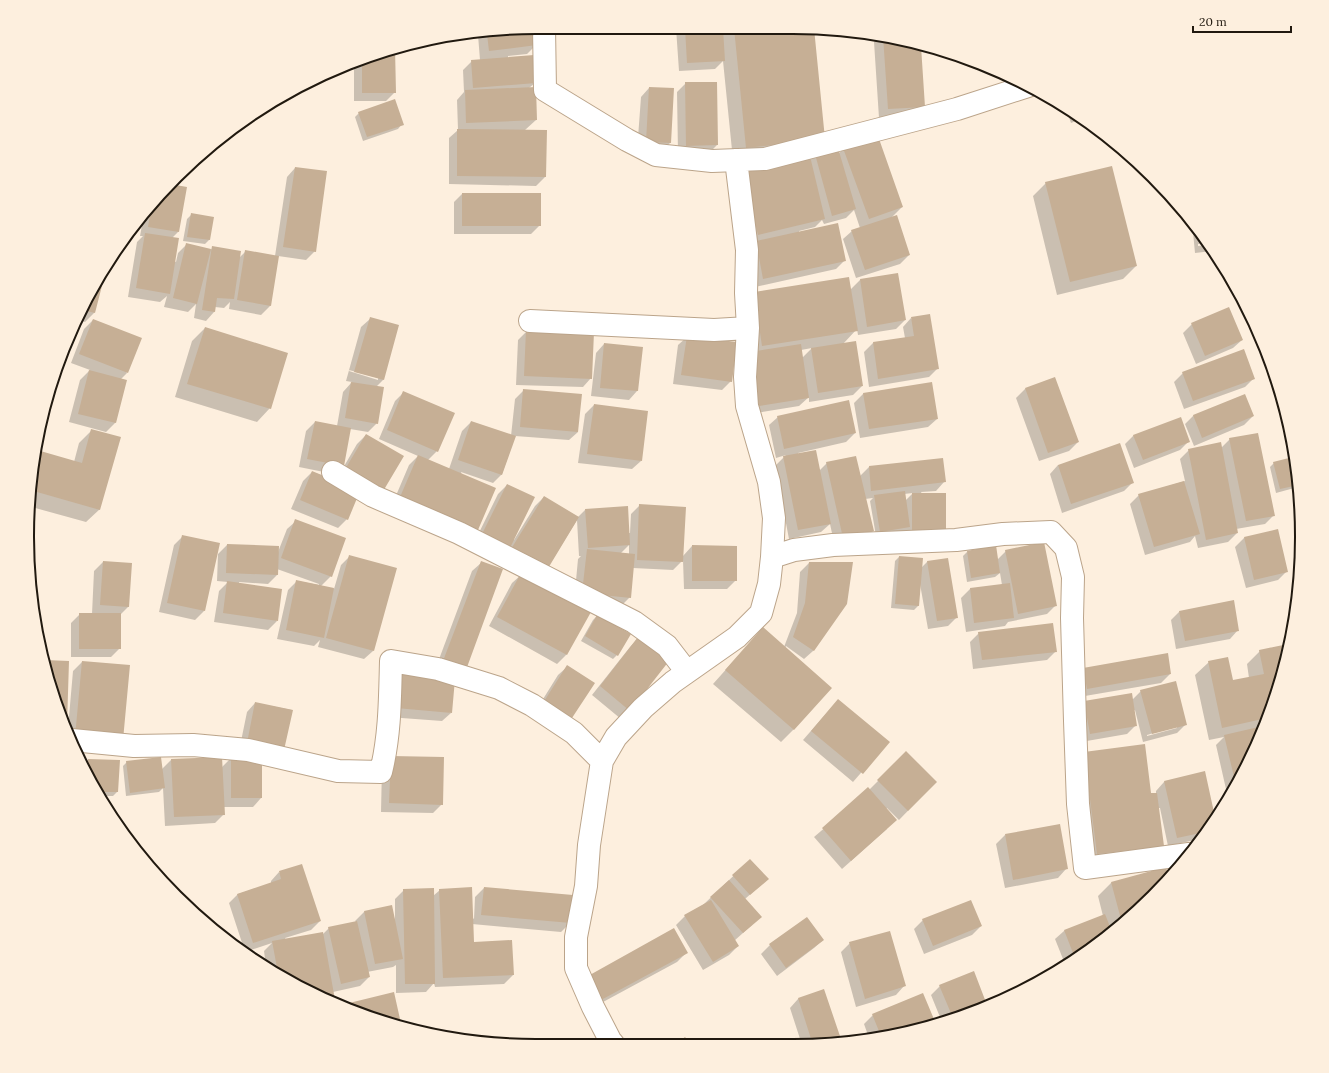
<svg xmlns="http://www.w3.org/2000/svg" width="1329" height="1073" font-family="Lora,serif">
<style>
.shadow{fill:#0003;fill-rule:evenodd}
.building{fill:#c6af95}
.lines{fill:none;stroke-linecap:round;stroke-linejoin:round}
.minor-casing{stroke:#bba48a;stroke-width:24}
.minor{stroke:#fff;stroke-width:22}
.rim{fill:none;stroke:#21190f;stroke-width:2}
</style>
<rect width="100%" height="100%" fill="#fdefde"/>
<!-- shadow -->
<path class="shadow" d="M534,27L536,45L527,54L508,56V58L535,83L529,88L536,120L525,130L546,131L545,177L536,186L449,184V138L458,130L457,100L464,92L463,70L472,61L480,60L478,35Z
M676,28H813L824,139L733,160L723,61L715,69L679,71Z
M881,35L892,37L920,45L924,107L915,115L879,118L874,42Z
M394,49L395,92L386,101H354V65Z
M686,83L717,145L708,154H678L677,92Z
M649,88L673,89L670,143L661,152L637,151L641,97Z
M1066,109L1081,119L1071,123Z
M359,113L402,124L398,129L363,141L355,117Z
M843,149L902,207L891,218L909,255L900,264L856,278L843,239L852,231L860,228L854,210L846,218L824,224L822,220L815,227L799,231V233L845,260L836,269L755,287L749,243L735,182L810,160L815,155L839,153Z
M295,168L315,251L306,260L278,256L270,306L261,315L229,309L230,302L224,308L215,307L214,312L206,321L194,318L196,304L188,312L164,307L167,296L160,302L128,297L137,242L143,236H140L143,220L169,185L178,232L172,238L174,261L176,262L178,253L187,244L210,250L213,248L239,258L246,251L275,256L287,177Z
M1046,183L1136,266L1123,279L1057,295L1033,196Z
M462,194L540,225L531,234H454V202Z
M192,214L213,218L209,240L205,244L183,241L187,219Z
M1192,222L1207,243L1198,244V246L1208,245L1212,251L1195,253Z
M101,274L104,275L94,313L85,322L79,320L95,282Z
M897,274L905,320L896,329L858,335L857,329L843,344L862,386L853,395L809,402V397L799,406L750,414L741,306L850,290L860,280ZM812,348L802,358L801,350Z
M911,318L938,368L929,377L869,387L864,352L873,343L905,338L903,327Z
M370,319L398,326L383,380L376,387L377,423L368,432L350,429L334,474L299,467L306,431L315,422L337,426L343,392L352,382L346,381L361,327ZM349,370L378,378V380L349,371Z
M93,320L127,373L121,379L126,381L115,423L106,432L69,422L80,380L90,370L71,363L84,329Z
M1192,324L1242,340L1233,348L1196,364L1183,333Z
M205,328L270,408L257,422L175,397L192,341Z
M527,331L591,378L583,387L516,385L518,340Z
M687,337L731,381L722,390L673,384L678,345Z
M604,344L642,348L637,391L629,400L591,396L596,353Z
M1183,373L1254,378L1245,387L1184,409L1174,382Z
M1055,379L1078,442L1069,451L1039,461L1016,398L1025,389Z
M931,383L937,419L928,427L860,438L854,403L863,394Z
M524,390L578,432L569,440L515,436L502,474L493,483L461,472L477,529L468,538L392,505L409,465L418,456L379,439L395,401L404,392L437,451L428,460L449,469L462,431L471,422L511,436L515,399Z
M594,405L641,461L632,469L578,463L585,414Z
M1194,415L1253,416L1244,425L1194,446L1185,424Z
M778,417L855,433L846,442L798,453V454L819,471L827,463L860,476L869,467L942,459L944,482L936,491L921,492L945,536H876L870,501L873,498L865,499L873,531L864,540L835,547L830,524L821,532L789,539L775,466L786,455L776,458L769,425ZM913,493L905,501L904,494Z
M92,430L100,509L86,522L28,506L37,451L74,462L79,443Z
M366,435L358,493L347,519L338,528L291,509L303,481L312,472L336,480L357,444Z
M1134,435L1189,441L1180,450L1134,468L1125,444Z
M1230,439L1274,515L1265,524L1236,529L1237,533L1228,542L1198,548L1195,536L1190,542L1145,555L1130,504L1139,495L1185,481L1180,459L1189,450L1221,448Z
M1293,458L1298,487L1276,493L1270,467L1274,463Z
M1058,465L1133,482L1124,491L1062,513L1050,474Z
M507,485L513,539L514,540L535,506L544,497L578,517L585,510L628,533H630L631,514L640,505L683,556L692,546L736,580L727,589H684L683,560L673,570L633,568L630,597L621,606L574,602L578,559L581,556H579L577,520L546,570L471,549L498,494ZM629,545V554L621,553Z
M296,521L331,576L321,586L334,589L341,565L350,556L373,651L364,659L318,647L320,640L314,646L277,639L288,590L297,581L319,585V584L277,569V575L268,584L239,582V584L277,621L268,630L214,622L219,591L228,582L217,581L218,554L227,545L278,552L287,529Z
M1277,530L1287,571L1278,580L1246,588L1235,547L1244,538Z
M183,536L204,611L195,620L159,612L174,545Z
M1006,551L1055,606L1047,614L1008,622L1005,626L966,632L961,598L970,589L1002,585L1000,573L995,577L967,582L963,556L967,552L997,560Z
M899,557L921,568L927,562L947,559L957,617L948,626L928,629L920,584L918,606L914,610L891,608L895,561Z
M103,562L131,564L128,607L120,615V648L111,657H71V623L80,614H92L94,571Z
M481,563L456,678L435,670L472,571Z
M809,563L846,603L813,651L804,659L786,646L785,648L794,729L781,742L713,684L763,628L784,647L797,613L800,572Z
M521,575L590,612L566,655L557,664L489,626L512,583Z
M1179,612L1238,630L1230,639L1176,649L1171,620Z
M597,616L617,655L613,659L581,641L593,620Z
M979,633L1056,651L1047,660L973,669L970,642Z
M638,638L630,710L621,719L592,695L630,647Z
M1288,645L1275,700L1236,787L1226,789L1216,745L1224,737L1209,740L1195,675L1209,662L1232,682L1249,678L1247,664L1260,651Z
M82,662L129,666L74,746L68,728L73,671Z
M567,667L593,683L535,712L558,675Z
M1084,669L1170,674L1161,683L1079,697Z
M391,684L451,713L442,721L388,717Z
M1141,691L1186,724L1177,733L1143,742L1135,710L1133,711L1136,725L1127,734L1081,742L1076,711L1132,700ZM1177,726V728L1147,736V735Z
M838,700L888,742L853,782L803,740Z
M255,703L292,710L239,751L247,712Z
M906,753L936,782L899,820L887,808L886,809L887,829L842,869L814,837L869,790Z
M1085,753L1150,794H1156V791L1164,782L1204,773L1215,818L1199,839L1168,846L1160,808H1158L1163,845L1150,858L1084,866Z
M232,757L261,798L253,807H223L224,814L215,823L165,826L163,788L159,792L126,796L123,766L127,762L161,770L171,760L222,767Z
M88,760L119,761L117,792L113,796H102L84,768V764Z
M382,766L442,804L433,813L381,812Z
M1005,835L1066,869L1058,878L1005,888L996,844Z
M750,860L763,883L745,899L752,925L734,941L738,946L729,955L703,970L676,925L685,916L703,905Z
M279,872L320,921L311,930L285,938L286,940L323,934L329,928L356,922L355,921L364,912L391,906L395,921V899L404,890L433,896L440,890L474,919L475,897L484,888L570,923L561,932L472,924L473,943L513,975L504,984L435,987L434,983L426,992L396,993V965L393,967L367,972L369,977L360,986L333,992L334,999L332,1001L311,994L266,966L264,951L272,943L245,952L229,903L238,894L271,884V881Z
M1168,879L1103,941L1065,964L1055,939L1064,931L1103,916L1098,896L1111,883Z
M807,918L823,940L814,948L777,976L761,954L770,945Z
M923,920L981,926L972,935L924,954L914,929Z
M850,943L904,986L896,995L856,1007L841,952Z
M686,953L677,962L592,1008L580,985Z
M973,973L986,1005L942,1022L931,995L940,986Z
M824,991L841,1042L826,1045H802L790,1008L798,999Z
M873,1015L935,1025L925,1029L869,1038L864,1024Z"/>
<!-- building -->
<path class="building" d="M535,27L537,45L489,51L487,34Z
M685,28H723L725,61L687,63Z
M734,28H814L825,139L746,148Z
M883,36L892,37L921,46L925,107L888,109Z
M395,48L396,93H362V62Z
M534,55L536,83L473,88L471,60Z
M685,82H717L718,145L686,146Z
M536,87L537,120L466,123L465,90Z
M649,87L674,88L671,143L646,142Z
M395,99L404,125L367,137L358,112Z
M457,129L547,130L546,177L457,176Z
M878,136L903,207L869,219L843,148Z
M838,148L856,209L832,216L815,154Z
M810,156L825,219L758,235L743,172Z
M1112,166L1137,266L1070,282L1045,182Z
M295,167L327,171L316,252L283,247Z
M170,184L187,187L179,232L148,227L151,209Z
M462,193H541V226H462Z
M191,213L214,217L210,240L187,237Z
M897,215L910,255L865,270L851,230Z
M838,223L846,261L763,279L756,241Z
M145,233L179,238L170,294L136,288Z
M186,243L211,249L197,304L173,298Z
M212,246L241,251L234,299L217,298L215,312L202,310Z
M245,250L279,256L271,306L237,300Z
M102,273L105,274L95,313L83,310L95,282Z
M898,273L906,320L867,327L860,279Z
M849,277L858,331L762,346L754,292Z
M1229,307L1243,340L1205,356L1191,323Z
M930,314L939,369L878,379L873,342L914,336L911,317Z
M370,317L399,325L384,380L354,372Z
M93,319L142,338L128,373L79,354Z
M205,327L288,353L271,409L187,384Z
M526,330L594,332L592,379L524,376Z
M687,336L737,342L732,382L681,375Z
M856,341L863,386L818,393L811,348Z
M604,343L643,347L638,391L600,388Z
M801,344L809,398L759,406L750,352Z
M1244,349L1255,379L1193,401L1182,372Z
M89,370L127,380L116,423L78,414Z
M1055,377L1079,442L1048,453L1025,388Z
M351,382L384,387L378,424L345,418Z
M932,382L938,419L869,429L863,393Z
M523,389L582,394L578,432L520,427Z
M403,391L455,413L438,452L387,430Z
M1245,394L1254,416L1202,438L1193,415Z
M849,400L856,433L784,449L777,416Z
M594,404L648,411L642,461L587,454Z
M1181,417L1190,442L1143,460L1133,435Z
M315,421L351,428L344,466L307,459Z
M471,421L516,436L502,475L458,460Z
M91,429L121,437L100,510L30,490L37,450L82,463Z
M1258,433L1275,516L1246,521L1229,438Z
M366,434L404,456L382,493L344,471Z
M1221,442L1238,533L1206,540L1188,449Z
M1120,443L1134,483L1071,504L1058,465Z
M816,450L831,524L798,530L783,456Z
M418,455L496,488L478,530L400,497Z
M856,456L874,531L843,538L826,462Z
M1293,457L1298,485L1280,489L1273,462Z
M943,458L946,482L871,491L869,466Z
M312,471L360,491L348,520L300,500Z
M1184,481L1200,534L1154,547L1138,494Z
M507,484L535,497L507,554L479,540Z
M905,491L910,527L880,532L874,495Z
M912,493H946V536L912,537Z
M544,496L579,517L547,570L511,549Z
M639,504L686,507L683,562L637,560Z
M628,506L630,545L588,548L585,509Z
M295,519L346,538L332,577L281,558Z
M1278,529L1288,572L1254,580L1244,537Z
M182,535L220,543L205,611L167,603Z
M1044,542L1057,606L1018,614L1005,550Z
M227,544L279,546L278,575L226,573Z
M692,545L737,546V581H692Z
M996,545L1000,573L971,578L967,551Z
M587,549L635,554L631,598L582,593Z
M349,555L397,568L374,651L326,638Z
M899,556L923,558L919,606L895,604Z
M948,558L958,618L937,621L927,561Z
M103,561L132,563L129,607L100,605Z
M481,561L503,569L466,670L443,661Z
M809,562H853L847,604L814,651L793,637L805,603Z
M521,573L591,612L567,655L497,617Z
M296,580L334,588L324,638L286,630Z
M227,581L282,589L278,621L223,613Z
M1010,583L1014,618L974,623L970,588Z
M1234,600L1239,631L1185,641L1179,611Z
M79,613H121V649H79Z
M597,615L631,634L618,656L585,636Z
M1053,623L1057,652L982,660L978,632Z
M763,627L832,688L794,730L725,670Z
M638,637L669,661L630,711L600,686Z
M1288,644L1275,700L1267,718L1222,728L1208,661L1228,657L1233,680L1264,674L1259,650Z
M1168,653L1171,674L1087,689L1083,668Z
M45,660L69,661L67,725Z
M82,661L130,665L123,740L75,737Z
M567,665L595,683L570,721L543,703Z
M399,674L455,679L452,713L396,708Z
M1176,681L1187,725L1152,734L1140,690Z
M1132,693L1137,726L1090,734L1084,701Z
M838,699L890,742L863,774L811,731Z
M255,702L293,710L284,750L247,743Z
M1263,726L1239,780L1235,781L1224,735Z
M1145,744L1151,793H1157L1164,846L1097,854L1084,752Z
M906,751L937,782L908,811L877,780Z
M231,756H262V798H231Z
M391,756L444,757L443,805L389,803Z
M161,757L165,788L130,793L126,761Z
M222,757L225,815L174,817L171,759Z
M88,759L120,760L118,792H100L87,773Z
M1205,771L1215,817L1205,832L1177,838L1164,781Z
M868,787L897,820L851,861L822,828Z
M1060,824L1068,869L1013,880L1005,834Z
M750,859L769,879L750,895L732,875Z
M302,864L321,921L253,943L237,894L281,879L279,871Z
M1166,867L1169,879L1122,923L1111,882Z
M729,880L762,917L743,933L710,897Z
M472,887L474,942L512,940L514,975L443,978L439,889Z
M484,887L573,895L571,923L481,915Z
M434,888L435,984H405L403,889Z
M711,900L739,946L713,962L684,915Z
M971,900L982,926L933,946L922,919Z
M392,905L403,959L375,964L364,911Z
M1105,914L1112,932L1103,941L1075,958L1064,930Z
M807,917L824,940L786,968L769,944Z
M357,921L370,977L341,984L328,927Z
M674,928L688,953L601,1000L588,976Z
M890,931L906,986L865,999L849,942Z
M323,932L335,1000L330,1001L311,994L278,973L272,941Z
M974,971L987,1005L953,1018L939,985Z
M824,989L842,1042L826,1045H813L798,998Z
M394,992L402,1028L341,1005Z
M923,993L936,1024L925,1029L881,1036L872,1014Z
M685,1037L692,1045H675Z"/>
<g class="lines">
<defs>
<path id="minor" d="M544,27L545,90L627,140L656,155L712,161L765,159L957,109L1028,86
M736,160L747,250L746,293L748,328L745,377L747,406L769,482L774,518L772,557
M530,321L714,330L748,328
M333,472L373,496L459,533L634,622L667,646L687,672
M72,740L134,746L193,745L248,750L338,771L381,772C390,735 390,699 391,661L438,669L499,688L532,705L574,733L602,761
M614,1045L610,1040L593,1007L576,968V937L586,886L589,845L602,761L616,737L643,708L673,682L737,637L761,613L769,584L772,557L794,550L833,545L956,540L1003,534L1051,532L1066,548L1073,577L1072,618L1075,721L1078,804L1085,868L1189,854"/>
</defs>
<!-- minor casing -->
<use href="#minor" class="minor-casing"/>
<!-- minor -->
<use href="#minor" class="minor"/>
</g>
<!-- crop -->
<path d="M0 0H1329V1073H0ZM536 34H793A502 502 0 0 1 1295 536V537A502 502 0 0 1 793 1039H536A502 502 0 0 1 34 537V536A502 502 0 0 1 536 34Z" fill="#fdefde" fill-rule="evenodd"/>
<path class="rim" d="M536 34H793A502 502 0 0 1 1295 536V537A502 502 0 0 1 793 1039H536A502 502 0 0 1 34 537V536A502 502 0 0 1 536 34Z"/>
<!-- scale -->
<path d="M1193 26v6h98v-6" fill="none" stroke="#21190f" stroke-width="2"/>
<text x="1199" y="26" font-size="12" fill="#21190f" stroke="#fdefde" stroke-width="3" paint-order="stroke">20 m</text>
</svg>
